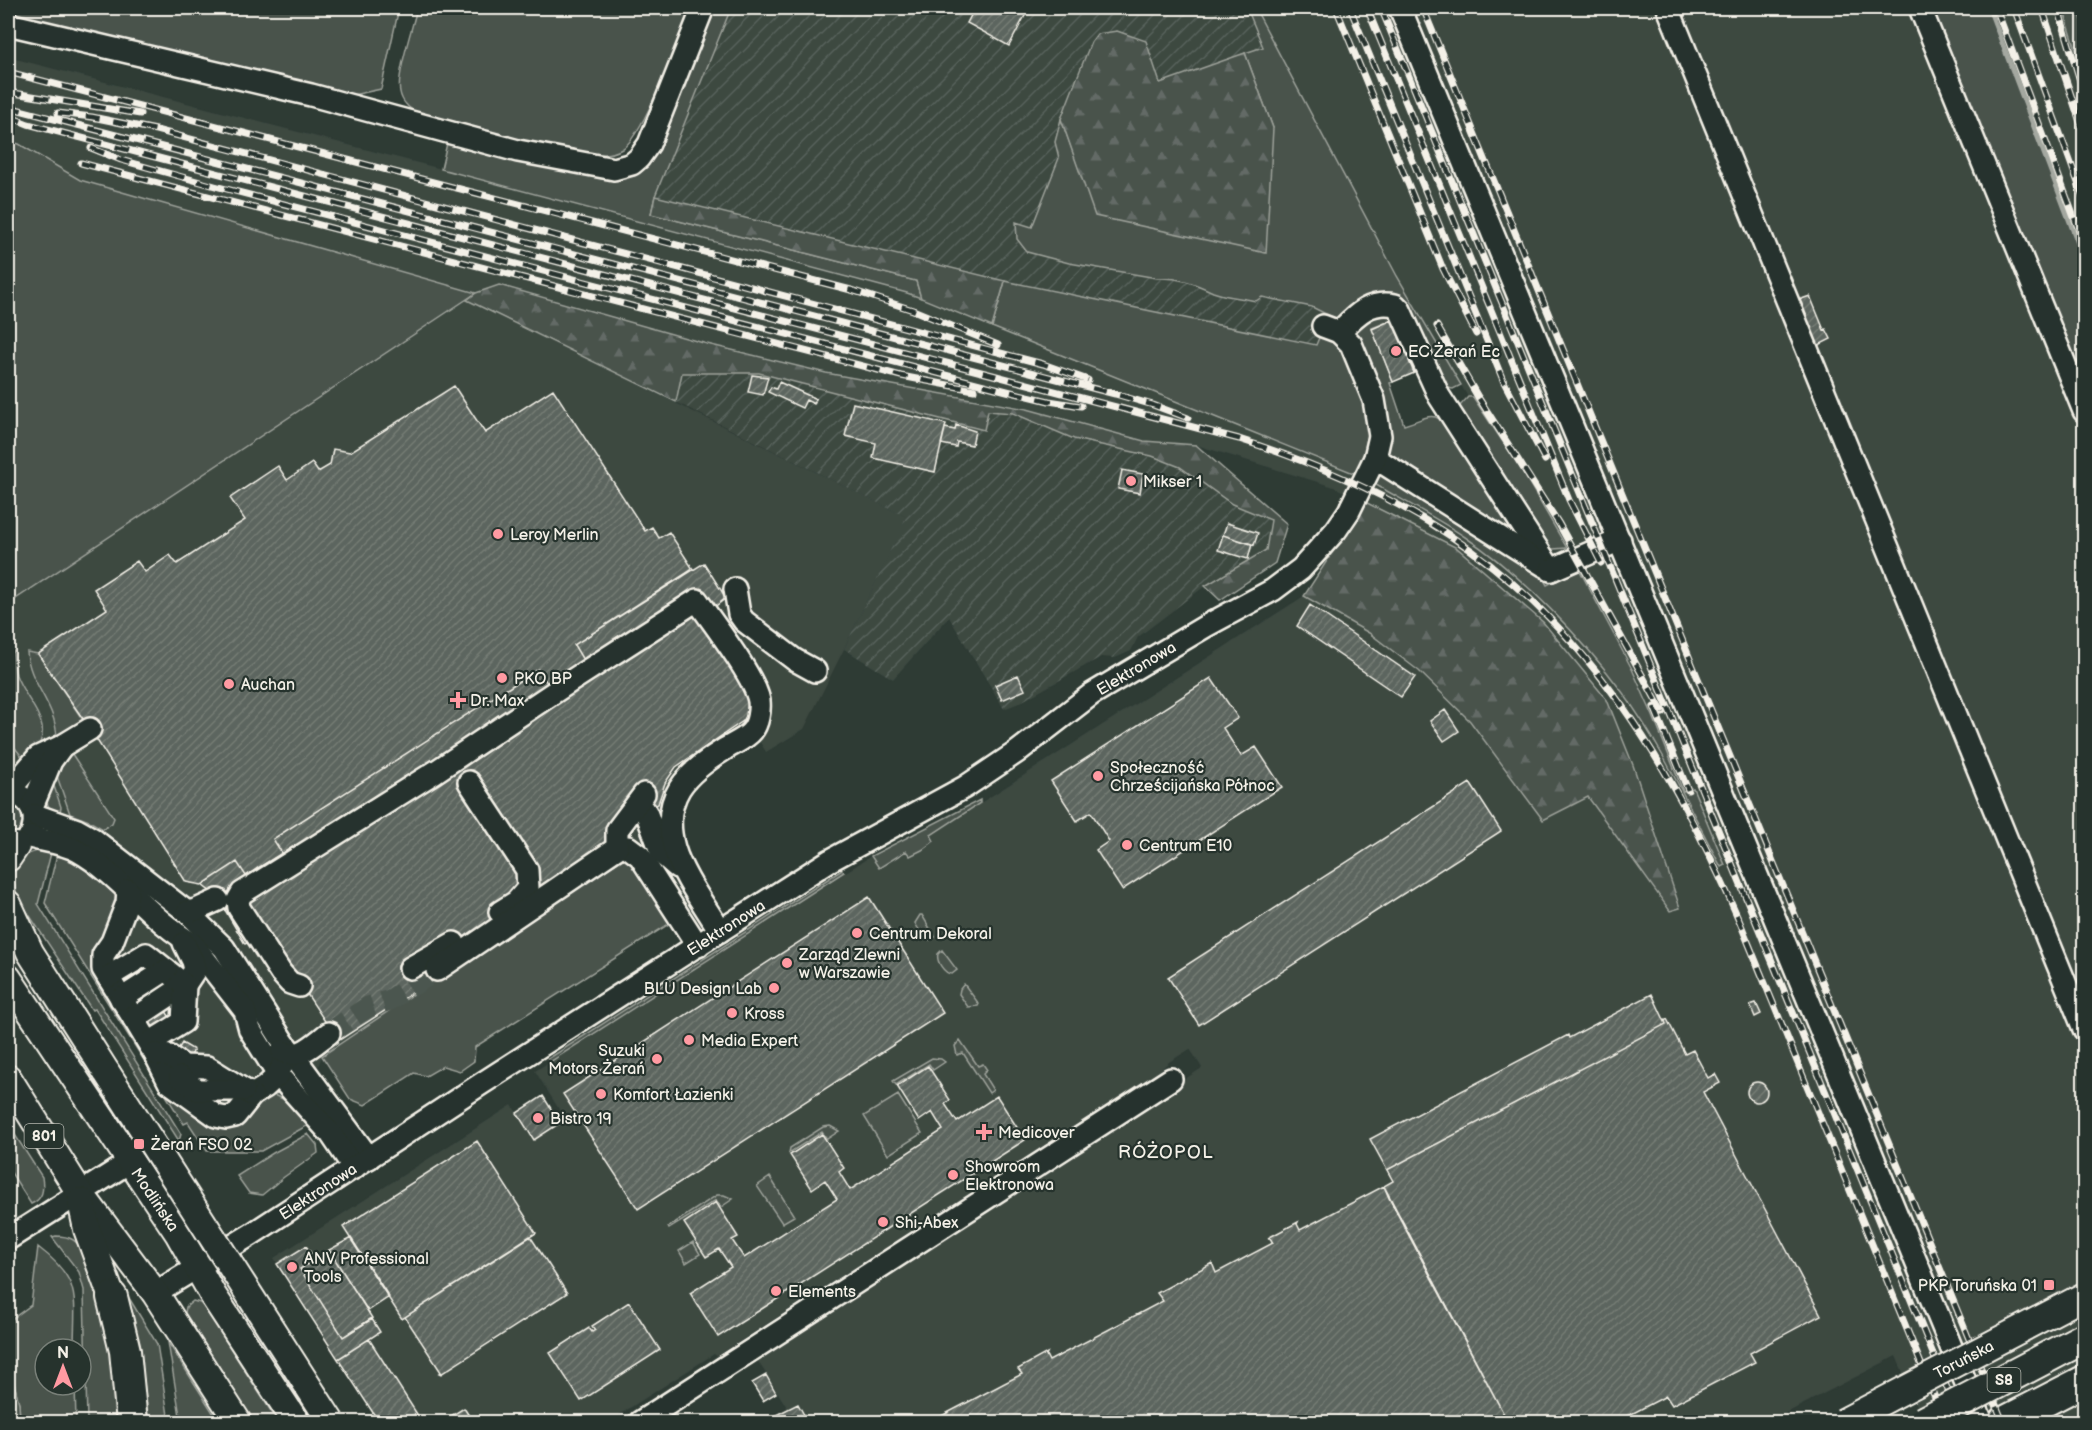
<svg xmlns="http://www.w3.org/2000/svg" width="2092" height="1430" font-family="'Balsamiq Sans',sans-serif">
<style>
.built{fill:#3c4841}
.industrial{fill:url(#industrial-furrows)}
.green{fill:#48524c;stroke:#9ea29a;stroke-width:1.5}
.forest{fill:url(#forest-firs);stroke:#9ea29a;stroke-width:1.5}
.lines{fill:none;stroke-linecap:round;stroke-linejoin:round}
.stream{stroke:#a4a8a0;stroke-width:5}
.building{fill:url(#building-hatch);stroke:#f4f1e8;stroke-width:1.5}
.minor-tunnel{stroke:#4c564f;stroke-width:21;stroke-dasharray:21 10;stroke-linecap:butt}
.minor-casing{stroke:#f4f1e8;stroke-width:26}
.major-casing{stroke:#f4f1e8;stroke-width:30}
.highway-casing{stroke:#f4f1e8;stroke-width:34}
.minor{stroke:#26332d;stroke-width:21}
.major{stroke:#26332d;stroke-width:26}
.highway{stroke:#26332d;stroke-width:30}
.rail-casing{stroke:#f4f1e8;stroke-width:7}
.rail{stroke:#26332d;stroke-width:4.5;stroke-dasharray:14;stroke-linecap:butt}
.major-bridge-casing{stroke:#f4f1e8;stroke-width:30;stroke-linecap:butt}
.highway-bridge-casing{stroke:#f4f1e8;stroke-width:34;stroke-linecap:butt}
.major-bridge{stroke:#26332d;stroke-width:26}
.highway-bridge{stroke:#26332d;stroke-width:30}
.poi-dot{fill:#ff9aa2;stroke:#26332d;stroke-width:2}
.labels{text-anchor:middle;stroke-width:4.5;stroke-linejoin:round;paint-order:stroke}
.shield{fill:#26332d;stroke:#b6b8b0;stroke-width:1.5}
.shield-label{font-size:15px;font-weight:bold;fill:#f4f1e8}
.poi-label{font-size:16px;fill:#f4f1e8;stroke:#26332d;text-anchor:start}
.street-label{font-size:16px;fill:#f4f1e8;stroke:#26332d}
.neighbourhood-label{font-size:18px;letter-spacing:1.5px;fill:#f4f1e8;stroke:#26332d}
</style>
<defs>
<pattern id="industrial-furrows" width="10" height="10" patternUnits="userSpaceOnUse" patternTransform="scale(1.5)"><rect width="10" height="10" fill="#3c4841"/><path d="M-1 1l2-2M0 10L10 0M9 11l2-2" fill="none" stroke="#59635c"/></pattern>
<pattern id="forest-firs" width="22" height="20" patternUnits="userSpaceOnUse" patternTransform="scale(1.5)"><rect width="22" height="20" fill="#48524c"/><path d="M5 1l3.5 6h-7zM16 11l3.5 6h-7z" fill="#636b66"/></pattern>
<pattern id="building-hatch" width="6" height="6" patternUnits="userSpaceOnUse" patternTransform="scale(1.5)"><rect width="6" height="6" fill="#5c655e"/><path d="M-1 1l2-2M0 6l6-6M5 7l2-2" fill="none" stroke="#747c75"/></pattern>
</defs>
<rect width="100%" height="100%" fill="#2e3b34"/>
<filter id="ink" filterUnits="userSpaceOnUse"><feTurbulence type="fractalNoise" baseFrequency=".0167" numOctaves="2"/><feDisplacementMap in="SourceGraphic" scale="12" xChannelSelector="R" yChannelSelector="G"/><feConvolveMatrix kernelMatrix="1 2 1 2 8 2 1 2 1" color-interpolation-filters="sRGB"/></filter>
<g filter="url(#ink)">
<!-- built -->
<path class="built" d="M1247,8H2084V1422H1924L1896,1356L1769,1422H765L764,1421L788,1409L754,1355L1202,1068L1190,1049L1169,1062L1156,1074L717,1356L714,1354L608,1422H379L274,1258L512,1105L534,1139L565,1119L535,1071L871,856L879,868L1304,596L1369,633L1419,671L1470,721L1543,820L1588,796L1670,911L1543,622L1457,548L1334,487L1196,445L1144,441L1027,409L826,373L707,344L499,285L476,293L80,180L19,144L8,141V57L616,214L907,293L1351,469L1471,534L1553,604L1562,577L1526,496L1397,276L1361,292Z
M467,300L907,517L844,649L804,729L766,752L758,739L696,781L688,794L678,825L510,929L322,1056L299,1117L250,1147L157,1080L59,853L8,767V604Z"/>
<!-- industrial -->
<path class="industrial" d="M731,8H1247L1361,292L1327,311L1317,345L1005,281L655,196Z
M681,373H759L983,430L988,411L1013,413L1074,439L1152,456L1180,467L1232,504L1271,520L1266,550L1205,586L1138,637L1131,651L1115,658L1101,657L1019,703L1004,709L949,617L893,679L844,649L906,517L676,402Z"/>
<!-- green -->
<path class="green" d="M8,8H399L381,89L348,96L18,21L8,12Z
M417,8H691C679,37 645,134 622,149C609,157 591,154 577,153L421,117C412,110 402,104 400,92C396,76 413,26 417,8Z
M712,8H731L655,196L651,214L916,281L921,298L907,293L441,169L448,139L618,179L636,175L651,162Z
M1247,8H1255L1397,276L1461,385L1453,389L1443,387L1398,318L1372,328L1393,382L1390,383L1404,425C1434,416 1431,408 1456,434L1547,585L1579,569L1632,669L1653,716L1683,791L1693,788L1725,865L1721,867C1690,809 1662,746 1623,693C1584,640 1520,573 1465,537C1435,517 1402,500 1371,482L1383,456L1338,320L1312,307L1262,297L1256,301C1243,298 1226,297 1213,292C1194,283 1178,277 1157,278L1069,263L1027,252L1017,239L1016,222L1032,227L1059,158L1055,142L1061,119L1096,216L1273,128L1245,53L1263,47Z
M1928,8H1989L2002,39L2084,259V395Z
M2063,8H2078L2084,25V75Z
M8,141L19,144L80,180L476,293L8,604Z
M1005,281L1316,345L1321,333L1341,343L1370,419L1369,446L1356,474L992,327Z
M1468,397H1473L1521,469L1567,548L1553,549L1544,547L1458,408Z
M8,651H13C14,659 14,667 16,675C27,705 61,727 29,758H23L8,739Z
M27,652L38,654L85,723L57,738C55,701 29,684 27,652Z
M70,751L114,818L112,823L103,829L89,821L70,814L57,776L53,774Z
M48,783L54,786L61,807L59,816C44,808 46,799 48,783Z
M980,800V803L931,835L934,841L922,850L910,856L906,851L879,868L871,856Z
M8,802L16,804L23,812L24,824C20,831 16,834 8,835Z
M52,849L38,904L181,1134L179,1141L95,1009L92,1010L18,898C8,866 17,851 52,849Z
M58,850C77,862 116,879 118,902L95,960L231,1127C253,1127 247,1111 257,1101C261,1098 267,1096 271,1094L283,1099L310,1124L261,1151H207L188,1122L184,1124L45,903Z
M623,859H627L635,866L672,922L475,1047L474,1061L460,1071L443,1066L426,1076L414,1073L365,1105L350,1099L322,1056L510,929Z
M842,870L844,872L550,1062L548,1059Z
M920,915H922L935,937L930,940L923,937L915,923Z
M942,950L957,970L952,974C944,974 936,961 938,954Z
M964,984L979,1004L978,1006L968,1007L959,994L960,989Z
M960,1040L978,1066L983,1064L987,1070L983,1074L993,1090L989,1093L963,1053L957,1055L955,1046Z
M932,1058L941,1059L945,1062L933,1070L929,1064L896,1085L893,1081Z
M898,1095L922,1133L888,1155L864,1116Z
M8,1124L42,1177C44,1190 43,1199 31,1204L8,1168Z
M830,1126L839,1131L827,1139L822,1132L789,1153L790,1148L823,1127Z
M308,1134L317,1145L318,1153L284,1177L262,1195L249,1193L237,1176L273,1153Z
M770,1177L794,1216L782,1223L757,1186Z
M717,1195H724L733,1199L721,1207L716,1200L669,1229L668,1227Z
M56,1236C70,1236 77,1240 83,1252L106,1320L120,1422H87L84,1290L79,1272L52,1237Z
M693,1242L700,1254L686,1263L679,1251Z
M38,1247C83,1281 74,1298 74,1349H45V1385H75L76,1422H20L19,1403L8,1360V1322L31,1305Z
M126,1293L157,1344L169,1422H149L141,1359Z
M193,1301L200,1303L203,1306L278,1422H254L185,1313L186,1307Z
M168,1342L219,1422H181Z"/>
<!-- forest -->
<path class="forest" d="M1117,31L1146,41L1160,83L1245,53L1273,128L1266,253L1095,216L1061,119L1091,42L1097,34Z
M655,196L1005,281L992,327L921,298L916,281L651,214Z
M499,285L707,344L826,373L1027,409L1144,441L1196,445L1287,524L1275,563L1220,600L1205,586L1266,550L1271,520L1232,504L1180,467L1152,456L1074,439L1013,413L988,411L984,430L759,373H682L676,402L467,300L476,293Z
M1365,502L1457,548L1543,622L1607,700L1633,765L1680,908L1670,911L1588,797L1543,820L1470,721L1419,671L1369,633L1304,596Z
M8,1360L19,1403L20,1422H8V1414L13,1406L8,1397Z"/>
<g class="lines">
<!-- stream -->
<path class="stream" d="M1989,8L2084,259"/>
</g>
<!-- building -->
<path class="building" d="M975,8H1029L1009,46L967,23Z
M1810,296L1824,330L1826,329L1831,339L1815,347L1796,301Z
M1392,320L1402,343L1408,341L1415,359L1409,361L1414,373L1393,382L1372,329Z
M752,375L768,377L763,395L748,392Z
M779,382L816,399L814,404L806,400L802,408L768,392L771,387L776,389Z
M454,386L485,433L553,389L645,531L652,527L659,538L669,532L693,569L574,645L583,660L547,683L538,669L273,839L282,853L246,876L237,862L202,885L186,882L90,729L38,654L107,609L94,589L137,561L145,572L170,555L177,564L245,520L230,498L278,466L287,480L312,463L318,472L330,465L333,449L350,452Z
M853,403L946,424L935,472L873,458L876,443L845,436Z
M956,425L975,431L972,445L957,442L956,447L941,444L945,428L955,430Z
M1122,470L1143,474L1140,493L1118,489Z
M1227,523L1258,533L1254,545L1223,535Z
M1223,535L1252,544L1248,559L1218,550Z
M704,563L726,598L712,609L751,702L749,712L743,721L676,767L665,783L658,804L635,818L626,855L338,1041L307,994H294L253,940L245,944L222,905L225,903L202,885L237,862L246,876L258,868L282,853L273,839L538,669L547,683L583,660L574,645Z
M1310,605L1415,677L1401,697L1297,626Z
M1018,675L1025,690L1002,700L995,685Z
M1211,678L1238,718L1223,728L1241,756L1256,747L1282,787L1122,890L1096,850L1109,841L1091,812L1077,821L1051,781Z
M1445,710L1459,731L1444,741L1430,721Z
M1470,783L1501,831L1199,1025L1168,977Z
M869,897L943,1013L638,1209L563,1094Z
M131,955L179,1032L162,1042L114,965Z
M1652,994L1666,1024L1387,1170L1370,1139L1568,1035L1569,1038Z
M1756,1003L1761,1014L1755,1017L1750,1005Z
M1667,1019L1685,1054L1693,1050L1708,1078L1715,1074L1720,1083L1703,1092L1821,1315L1750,1353L1755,1362L1672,1405L1666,1396L1616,1422H1508L1389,1198L1384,1186L1393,1181L1387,1170L1666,1024L1665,1021Z
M182,1043L194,1050L186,1063L174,1056Z
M928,1066L950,1100L945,1104L957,1122L997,1096L1025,1140L718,1337L690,1293L731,1267L719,1249L706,1257L684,1223L716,1202L738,1237L732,1240L744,1258L837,1199L825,1180L812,1189L790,1155L822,1134L844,1168L839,1172L850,1190L943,1130L932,1112L919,1121L897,1086Z
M1747 1092a10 10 0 1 1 20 0a10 10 0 1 1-20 0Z
M543,1096L560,1123L534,1140L517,1113Z
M477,1141L536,1233L402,1319L343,1227Z
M1384,1186L1508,1422H930L1022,1374L1018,1369L1047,1353L1046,1355L1049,1361L1163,1301L1157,1293L1212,1263L1216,1273L1273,1243L1270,1238H1268L1298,1222L1297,1224L1300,1230Z
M530,1236L567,1293L441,1374L439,1373L441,1372L405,1317Z
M351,1238L389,1297L368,1311L329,1250Z
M306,1246L315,1259L300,1269L343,1337L372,1319L380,1332L338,1359L277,1264Z
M329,1250L372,1318L343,1337L300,1269Z
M629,1302L660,1350L581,1401L550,1353L589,1328L592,1332L595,1330L592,1326Z
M369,1339L422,1422H379L338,1359Z
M766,1375L776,1393L763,1401L752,1383Z
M798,1404L808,1422H765L764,1421Z
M464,1408L473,1422H444L443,1421Z"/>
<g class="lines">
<!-- minor-tunnel -->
<path class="minor-tunnel" d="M329,1033L368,1007L390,1000L437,970"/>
<defs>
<g id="minor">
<path d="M1400,8L1982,1422"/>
<path d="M1668,8L2084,1029"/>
<path d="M1920,8L2084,411"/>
<path d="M8,24L311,95L518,151L614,169L632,164L639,158L649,144L703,8"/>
<path d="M1339,332C1356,315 1369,300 1395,305L1400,310L1439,396L1551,570"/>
<path d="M1375,458L1545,566"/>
<path d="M1551,570L1620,540"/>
<path d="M735,589L739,614L744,621L795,660L815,671"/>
<path d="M469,782L527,870L528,888L516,902L500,912"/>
<path d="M8,792L38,757L62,746L90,729"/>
<path d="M8,793C27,794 38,811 33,829"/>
<path d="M32,807L51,761L62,746"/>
<path d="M646,812L662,854L677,867"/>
<path d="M35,815L77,830L93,839L187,912L224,948L284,1043L369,1158"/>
<path d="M29,837C45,841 64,843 78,851C121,875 151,921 193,944L245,1011L250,1030L278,1075L331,1134L354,1168"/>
<path d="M628,847L640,856L698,946"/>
<path d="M128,890L127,903L112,942L103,955V969L134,1019"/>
<path d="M187,912L196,910L218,900"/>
<path d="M184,943L193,961L195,970L185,985L134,1019L155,1054L169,1082L216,1116L226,1118L235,1116L252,1095L265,1087L278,1075L283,1063"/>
<path d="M410,968L454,943"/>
<path d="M437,970L617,848V830L644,794"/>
<path d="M108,977L146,954L185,985L183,1022L149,1043"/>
<path d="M299,986L290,983L281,973L239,908L238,900L242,893L435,772L571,681L697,600C712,622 755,677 759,701C760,710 758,724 752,731C747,738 733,744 725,749C686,773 660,797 674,848C682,875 705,906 720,931"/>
<path d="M121,999L166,970"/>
<path d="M282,1051C298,1062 316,1042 329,1033"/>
<path d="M155,1054L169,1056L184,1066L207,1067L252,1095"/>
<path d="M180,1077L198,1090H244"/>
<path d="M8,1239L131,1161"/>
<path id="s1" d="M155,1293L252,1234L481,1084L829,861L965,787L1017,752L1092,694L1206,626L1273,590L1301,569L1336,530L1349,511L1375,458L1380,436L1374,400L1351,344L1339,332L1323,326"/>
<path d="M640,1422L1171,1079"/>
</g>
<g id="major">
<path d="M8,858L16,846"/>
<path d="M8,904L30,952L107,1073"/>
<path id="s2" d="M8,978L178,1233L214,1297L296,1422"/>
<path d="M8,1078L80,1193L155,1293L238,1422"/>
<path d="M81,1201L87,1229L119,1317"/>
</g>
<path id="highway" d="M112,1297L125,1351L132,1422
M2004,1422L2084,1381"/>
</defs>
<!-- minor casing -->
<use href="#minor" class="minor-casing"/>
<!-- major casing -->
<use href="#major" class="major-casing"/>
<!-- highway casing -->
<use href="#highway" class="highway-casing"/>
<!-- minor -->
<use href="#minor" class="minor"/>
<!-- major -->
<use href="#major" class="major"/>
<!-- highway -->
<use href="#highway" class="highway"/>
<defs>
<path id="rail" d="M1336,8L1443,269L1476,334
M1350,8L1503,380L1545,460
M1367,8L1569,500L1601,563
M1381,8L1961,1422
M1423,8L2003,1422
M1996,8L2084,244
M2014,8L2084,199
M2042,8L2084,134
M2058,8L2084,94
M8,72L851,290L913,310L998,345
M8,92L140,114
M8,107L1115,394L1153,405L1188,418
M58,113L92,117L156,130L1043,364L1088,380
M8,116L28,124L1239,439C1312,462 1385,493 1449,535C1588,626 1674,770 1739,920L1945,1422
M91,148L121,160L215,186L1007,391L1049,401L1081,406
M81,163L901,376L974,390
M1437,326L1478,397L1559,524L1663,713
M1654,707L1688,790"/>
</defs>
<!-- rail casing -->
<use href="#rail" class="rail-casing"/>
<!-- rail -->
<use href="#rail" class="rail"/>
<defs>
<g id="major-bridge">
<path d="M107,1073L331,1422"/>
<path id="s3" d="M1843,1422L2084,1296"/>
</g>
<path id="highway-bridge" d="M1923,1422L2084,1338"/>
</defs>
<!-- major-bridge casing -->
<use href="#major-bridge" class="major-bridge-casing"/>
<!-- highway-bridge casing -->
<use href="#highway-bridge" class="highway-bridge-casing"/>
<!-- major-bridge -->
<use href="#major-bridge" class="major-bridge"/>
<!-- highway-bridge -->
<use href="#highway-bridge" class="highway-bridge"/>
</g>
</g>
<!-- markers -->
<g class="poi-dot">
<circle cx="1396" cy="351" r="6"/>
<circle cx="1131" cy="481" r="6"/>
<circle cx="498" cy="534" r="6"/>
<circle cx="502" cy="678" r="6"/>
<circle cx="229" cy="684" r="6"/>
<path d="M455 691h6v6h6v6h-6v6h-6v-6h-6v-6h6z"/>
<circle cx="1098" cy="776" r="6"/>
<circle cx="1127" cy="845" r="6"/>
<circle cx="857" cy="933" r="6"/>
<circle cx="787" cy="963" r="6"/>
<circle cx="774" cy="988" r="6"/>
<circle cx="732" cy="1013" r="6"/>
<circle cx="689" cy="1040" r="6"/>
<circle cx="657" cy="1059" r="6"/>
<circle cx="601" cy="1094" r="6"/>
<circle cx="538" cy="1118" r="6"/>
<path d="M981 1123h6v6h6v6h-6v6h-6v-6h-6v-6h6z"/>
<rect x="133" y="1138" width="12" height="12" rx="3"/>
<circle cx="953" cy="1175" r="6"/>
<circle cx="883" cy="1222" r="6"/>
<circle cx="292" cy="1267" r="6"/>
<rect x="2043" y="1279" width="12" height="12" rx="3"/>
<circle cx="776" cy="1291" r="6"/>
</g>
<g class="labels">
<!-- shield labels -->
<g class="shield">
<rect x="24.5" y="1124" width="39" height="24" rx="4.5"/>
<rect x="1987.5" y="1368" width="33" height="24" rx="4.5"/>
</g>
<g class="shield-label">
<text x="44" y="1141">801</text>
<text x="2004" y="1385">S8</text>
</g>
<!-- poi labels -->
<g class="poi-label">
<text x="1408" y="357">EC Żerań Ec</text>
<text x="1143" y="487">Mikser 1</text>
<text x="510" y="540">Leroy Merlin</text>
<text x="514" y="684">PKO BP</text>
<text x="241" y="690">Auchan</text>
<text x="470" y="706">Dr. Max</text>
<text x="1110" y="773">Społeczność<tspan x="1110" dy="18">Chrześcijańska Północ</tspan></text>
<text x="1139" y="851">Centrum E10</text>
<text x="869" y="939">Centrum Dekoral</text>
<text x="799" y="960">Zarząd Zlewni<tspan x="799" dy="18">w Warszawie</tspan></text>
<text x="762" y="994" text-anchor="end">BLU Design Lab</text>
<text x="744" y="1019">Kross</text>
<text x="701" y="1046">Media Expert</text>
<text x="645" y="1056" text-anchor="end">Suzuki<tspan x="645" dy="18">Motors Żerań</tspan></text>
<text x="613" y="1100">Komfort Łazienki</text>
<text x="550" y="1124">Bistro 19</text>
<text x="998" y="1138">Medicover</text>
<text x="151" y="1150">Żerań FSO 02</text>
<text x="965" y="1172">Showroom<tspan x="965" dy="18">Elektronowa</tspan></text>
<text x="895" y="1228">Shi-Abex</text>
<text x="304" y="1264">ANV Professional<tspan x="304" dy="18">Tools</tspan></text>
<text x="2037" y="1291" text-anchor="end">PKP Toruńska 01</text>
<text x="788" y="1297">Elements</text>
</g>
<!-- street labels -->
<g class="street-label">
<text dy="6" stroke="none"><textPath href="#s1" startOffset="1164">Elektronowa</textPath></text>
<text dy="6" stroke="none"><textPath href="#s1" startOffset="678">Elektronowa</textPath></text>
<text dy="6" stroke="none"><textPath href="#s1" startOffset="192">Elektronowa</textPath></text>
<text dy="6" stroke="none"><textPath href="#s2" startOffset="266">Modlińska</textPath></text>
<text dy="6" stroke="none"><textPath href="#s3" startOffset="136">Toruńska</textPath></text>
</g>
<!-- neighbourhood labels -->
<g class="neighbourhood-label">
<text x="1166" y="1158">RÓŻOPOL</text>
</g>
</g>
<!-- margin -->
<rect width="2092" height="1430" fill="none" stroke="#26332d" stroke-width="30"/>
<rect x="15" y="15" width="2062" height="1400" fill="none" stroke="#f4f1e8" stroke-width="2" filter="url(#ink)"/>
<!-- north arrow -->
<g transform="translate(63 1367)"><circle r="28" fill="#26332d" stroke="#787f78" stroke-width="1.5"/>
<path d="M0-4.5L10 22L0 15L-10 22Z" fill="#ff9aa2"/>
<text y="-9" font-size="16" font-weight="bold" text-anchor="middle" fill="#f4f1e8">N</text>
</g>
</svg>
